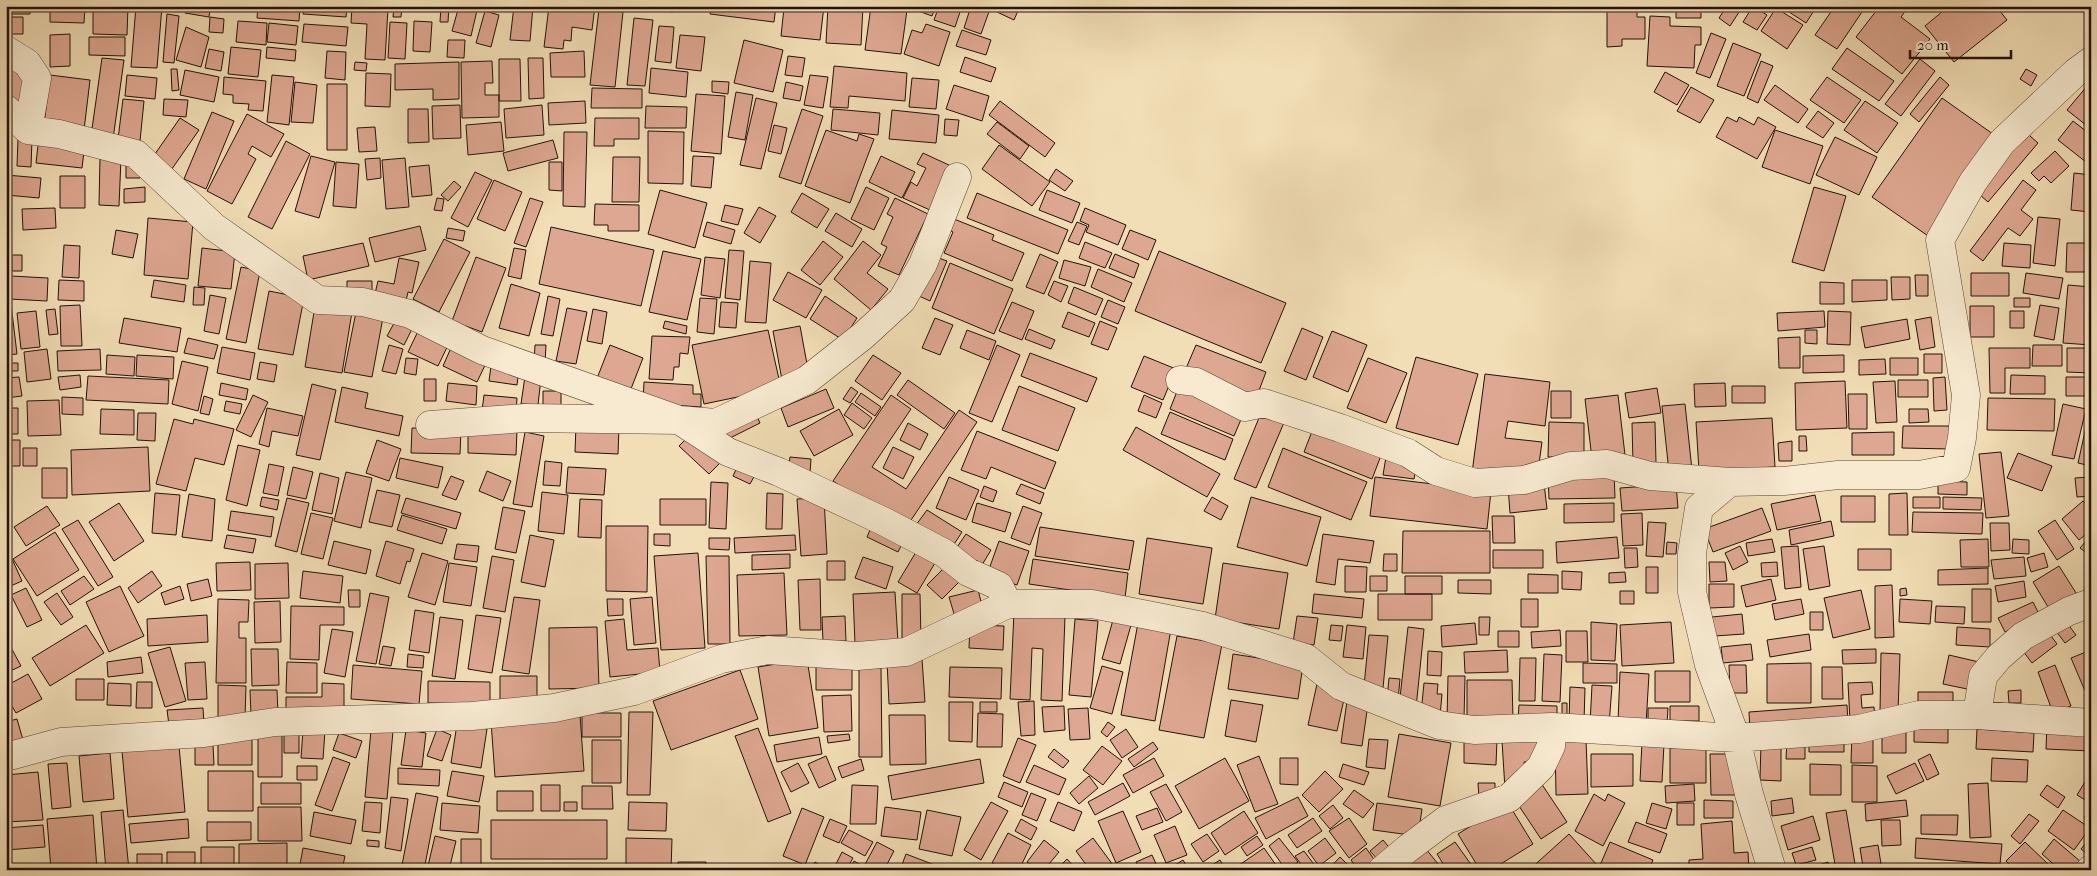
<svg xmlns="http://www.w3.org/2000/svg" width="2097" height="876" font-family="'IM FELL French Canon',serif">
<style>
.building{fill:#dea791;stroke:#22120a}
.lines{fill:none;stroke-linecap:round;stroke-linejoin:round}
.street-casing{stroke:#564535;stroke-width:29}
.street{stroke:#f7ead0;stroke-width:28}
</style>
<rect width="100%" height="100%" fill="#f2deb6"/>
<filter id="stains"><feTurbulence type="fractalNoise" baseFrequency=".004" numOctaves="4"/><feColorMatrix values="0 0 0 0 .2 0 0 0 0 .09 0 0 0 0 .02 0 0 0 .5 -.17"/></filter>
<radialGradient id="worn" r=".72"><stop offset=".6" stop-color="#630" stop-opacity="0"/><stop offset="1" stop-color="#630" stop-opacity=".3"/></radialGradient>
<!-- building -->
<path class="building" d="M6,6H30V14H6Z
M50,6H85L84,23L50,22Z
M93,6H128L127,35L93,34Z
M136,6H162L157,68L131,67Z
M186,6H219L218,12L210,10L209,17L185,13Z
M258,6H300L299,21L257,18Z
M304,6H347L346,17L303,14Z
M394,6H402L401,17H393Z
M441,6H449L448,22H440Z
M459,6H478L471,36L452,31Z
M514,6H533L530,41L510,40Z
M549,6H595L592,30L572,27L571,41L564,40L563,49L544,47Z
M641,6H674L673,12L641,8Z
M685,6H705V9Z
M711,6H776L774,22L710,14Z
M796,6H824L820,40L781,36L784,8L796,9Z
M828,6H863L861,45L826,43Z
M871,6L907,10L901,54L865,50Z
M914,6H936L932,16L913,9Z
M939,6H962L955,27L934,20Z
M971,6H991L981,34L964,28Z
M999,6H1020L1014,20L997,12Z
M1607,6H1637V17H1645V39H1622V46L1607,47Z
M1650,6H1670V8L1650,9Z
M1676,6H1701V18H1676Z
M1727,6H1743L1730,26L1719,18Z
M1753,6L1767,15L1757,30L1743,22Z
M1788,6H1817L1806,23L1786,10Z
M1835,6H1866L1837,49L1815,35Z
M1880,6H1901L1906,10L1901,17L1930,39L1902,74L1856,37Z
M1949,6H1996L2007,20L1954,62L1925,26Z
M352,7L388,9L385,60L365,59L367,24L351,23Z
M1776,8L1803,25L1787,49L1761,31Z
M599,9L623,12L615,87L590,85Z
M485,11L499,15L491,47L476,43Z
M167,14L179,16L174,63L163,62Z
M1650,16L1670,17V26L1701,27V45H1695L1694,68L1647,66Z
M6,17H23V34H6Z
M210,17L224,19L223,33L209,32Z
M634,18L653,20L645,86L627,85Z
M238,21L267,23L266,45L236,42Z
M414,21L432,22L430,52L413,51Z
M390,22L407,23L405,59L388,58Z
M269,23L298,26L296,45L267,42Z
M304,24L348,27L346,46L302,42Z
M926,24L950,32L939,66L904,54L912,30L922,33Z
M659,26L674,27L671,63L655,61Z
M186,27L209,37L201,67L176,60Z
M962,30L991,40L986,55L956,46Z
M1711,33L1726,39L1710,78L1696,73Z
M70,34V66L50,67V35Z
M680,35L705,37L701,71L676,68Z
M89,37H125V56L89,55Z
M448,40H465L464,58L447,57Z
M744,40L783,50L773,92L734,83Z
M1733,43L1761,54L1744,96L1717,86Z
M231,47L261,50L258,77L228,74Z
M267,47L296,50L295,61L266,58Z
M1847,48L1894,81L1879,101L1832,69Z
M209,49L224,52L221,71L205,68Z
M327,51L346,52L345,80L325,78Z
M584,51L585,77H551L550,53Z
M788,56L805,58L802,77L785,75Z
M965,57L996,68L991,82L960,72Z
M102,58L124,60L113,139L91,136Z
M528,58H543L544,98L529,99Z
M499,59H520L521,101H499Z
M1920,59L1935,71L1901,116L1885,104Z
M492,61L493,83H485V95H499V117L462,118L461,62Z
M1761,61L1773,66L1758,103L1747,98Z
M355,62L367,63L366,71L354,70Z
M459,62V99L433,100V89L395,90V64Z
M6,63L32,75L17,109L6,97L12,86L6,83Z
M834,66L907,73L905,101L849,96L848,108L830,107Z
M651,68L688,72L686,97L649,93Z
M171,69H177L179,90L172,91Z
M2026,69L2037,75L2031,86L2020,79Z
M185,70L219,77L214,102L180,95Z
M1665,72L1689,85L1677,105L1654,92Z
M366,73L391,74L390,107L365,106Z
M50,75L90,80L84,130L44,125Z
M127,75L157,78L155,99L125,96Z
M272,75L294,77L289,125L267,122Z
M810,75L828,77L823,108L804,105Z
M224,77L266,81L263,111L248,110L249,104L233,103V95L223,94Z
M1827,77L1861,100L1844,123L1810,100Z
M1940,77L1949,85L1919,122L1910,114Z
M912,78L939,80L936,109L909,107Z
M712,81L729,82L728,94L712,92Z
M295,82L317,85L313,123L291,122Z
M786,82L803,86L800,101L783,98Z
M327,84H347V150H327Z
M954,85L989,96L982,121L946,109Z
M1775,85L1808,109L1798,123L1764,100Z
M2088,85L2091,87V129L2067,110Z
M1691,87L1714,100L1700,123L1677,111Z
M592,88L642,89V108H591Z
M736,92L753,95L745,140L728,137Z
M696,94L725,96L721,154L691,151Z
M756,98L777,103L761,169L740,165Z
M1942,98L2000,139L1931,238L1872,197Z
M123,99L144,101L140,141L118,139Z
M164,99L188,100L186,117L163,115Z
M585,101L586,123L549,125L548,103Z
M1000,101L1055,143L1045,157L989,115Z
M1865,101L1898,123L1877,153L1844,130Z
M460,105L461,138L433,139L432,106Z
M542,105L544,135L506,138L504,109Z
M646,106L687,107L686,128H645Z
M408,109H428L429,142L408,143Z
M802,109L823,116L801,184L779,177Z
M833,109L880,113L878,135L831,130Z
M892,110L939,115L936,143L889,139Z
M1818,111L1834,123L1823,138L1806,127Z
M212,112L234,121L206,189L184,179Z
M247,114L284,134L271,157L252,146L248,154L256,159L232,204L207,191Z
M1727,117L1737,122L1739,117L1754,125L1758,117L1776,127L1757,159L1716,137Z
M180,118L199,130L167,176L148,164Z
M595,118H639V139H614V146H594Z
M945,119L959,120L957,136L944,135Z
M2073,121L2091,135V166L2058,140Z
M501,122L504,151L468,155L466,125Z
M997,122L1029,146L1020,159L987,134Z
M774,125L787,128L781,154L768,151Z
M375,127L377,151L359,152L357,128Z
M2021,128L2038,143L1988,202L1971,187Z
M826,130L857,141L859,134L874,139L850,203L805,186Z
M1775,130L1823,146L1810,184L1762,167Z
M648,131L684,132L683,184L648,183Z
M564,132H587L585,207L563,206Z
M39,137L85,143L82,168L36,163Z
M1835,137L1877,157L1859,195L1816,175Z
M18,139H32L31,167L17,166Z
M553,140L558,158L508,171L503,153Z
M286,141L310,154L272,229L248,217Z
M999,145L1050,182L1032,206L982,169Z
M2055,151L2069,166L2051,183L2044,176L2039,181L2031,173Z
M923,153L951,166L930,210L903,198L911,182L917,186L926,168L917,164Z
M311,156L335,162L319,218L295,211Z
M693,156L714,157L711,188L691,186Z
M881,156L915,172L902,198L869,182Z
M100,157L121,158L119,206L99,205Z
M613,157H640L639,202H612Z
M380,158L381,178L367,180L365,159Z
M405,158L409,207L386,209L382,160Z
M336,162L359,164L356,208L333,206Z
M549,162H562V191L549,190Z
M126,163H140V178H126Z
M429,165L432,195L412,197L409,167Z
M1056,169L1073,181L1065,191L1049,180Z
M475,172L492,180L468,227L451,218Z
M2074,173L2091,175L2090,212L2071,210Z
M6,175L41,178L39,198L6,195Z
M60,176H85V208H60Z
M494,180L522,192L505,231L477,219Z
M2023,180L2036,190L2021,210L2033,219L2020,236L2008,228L1983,261L1970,251Z
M454,181L461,187L448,201L441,195Z
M145,187V202L124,203V189Z
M866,187L889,198L874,230L851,219Z
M1814,187L1846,196L1824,271L1792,262Z
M660,190L707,203L695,248L648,234Z
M1047,190L1080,203L1072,223L1039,210Z
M802,193L829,209L817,228L791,212Z
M977,193L1068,230L1058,254L967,218Z
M437,198L444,199L442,211L434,210Z
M530,198L543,202L526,247L514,243Z
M895,198L928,214L899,275L878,266L887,247L881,244L893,217L887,214Z
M595,204L639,205V231H608V225H594Z
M725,205L743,209L738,225L721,221Z
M759,207L776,216L760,243L744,233Z
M55,208L56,228L23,230L22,209Z
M1085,208L1126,225L1118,245L1086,232L1089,225L1080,221Z
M836,213L862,229L852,247L825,231Z
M949,217L994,235L992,240L1024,253L1012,281L944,253L953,232L945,228Z
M2038,217L2060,219L2055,266L2033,263Z
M148,218L193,222L188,279L144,275Z
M707,222L735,230L731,244L703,236Z
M1077,222L1087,226L1079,245L1068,241Z
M420,226L426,250L375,262L369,238Z
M551,227L654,250L641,306L539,284Z
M448,228L465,231L463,241L446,238Z
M116,230L138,234L133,258L112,254Z
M1130,230L1156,240L1148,260L1122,249Z
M444,239L470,252L439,312L413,299Z
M823,241L843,257L820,285L801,270Z
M863,241L881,255L867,273L888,289L871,310L834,279Z
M1085,242L1112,253L1105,268L1079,258Z
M363,243L369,266L308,280L303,256Z
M2004,243L2031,245L2030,268L2002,266Z
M2067,243H2091V272H2066Z
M64,245L80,246L79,278L62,277Z
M202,248L235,252L231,289L198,286Z
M514,248L526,250L521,279L508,276Z
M729,250L744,251L740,300L725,298Z
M663,251L701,259L687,320L649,312Z
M1159,251L1286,303L1261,363L1135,311Z
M1040,254L1058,262L1044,294L1026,287Z
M1115,254L1139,264L1134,278L1109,268Z
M12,255H22V271H12Z
M476,257L506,268L482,332L452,321Z
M705,257L725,259L720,298L701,295Z
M936,257L947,261L930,301L919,296Z
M399,258L419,262L412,293L408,292L405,305L374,298L378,281L394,284Z
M1064,260L1091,267L1085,286L1059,278Z
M750,261L771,263L766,323L745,322Z
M950,263L1013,289L994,334L932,308Z
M241,267L260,271L246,343L226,339Z
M1098,269L1132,283L1124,302L1091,287Z
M788,272L822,290L806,318L773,300Z
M1971,273H2009V296H1971Z
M2026,273L2063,278L2059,299L2023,293Z
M1915,275H1928V296H1916Z
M11,276L48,278L47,301L9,299Z
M1891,277H1910V299L1892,300Z
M59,280L84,281V301L58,300Z
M154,280L186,285L184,302L151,297Z
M1852,280H1887V300L1852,302Z
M347,281H372V299H347Z
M1054,281L1068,286L1061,302L1048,295Z
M1820,282L1844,283V304H1820Z
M511,284L540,293L529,336L499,328Z
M2068,285L2091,287V345L2063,343Z
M194,287L205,288L204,305H193Z
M1074,287L1103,299L1096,315L1068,303Z
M269,291L304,298L293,355L258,349Z
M210,295L226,298L219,334L204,331Z
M548,296L560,299L553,336L541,334Z
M825,296L857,318L843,340L810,319Z
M700,298L717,299L714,334L697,332Z
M2014,298H2030V307H2014Z
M1108,300L1125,307L1118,324L1101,317Z
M721,302L738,303L736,328L719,327Z
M1012,302L1034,311L1022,340L999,331Z
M6,304H11L17,354L6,355Z
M80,305L82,346H61L60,306Z
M2040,305L2059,308L2054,340L2034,336Z
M315,306L352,312L342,373L305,367Z
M1970,306H1994V337H1970Z
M357,307L384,312L372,377L344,372Z
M567,308L587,312L576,364L556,361Z
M55,309L58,334L49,335L46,310Z
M593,309L607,312L602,344L587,341Z
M36,311L40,347L21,349L17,313Z
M1824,311L1825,327L1778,331L1777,313Z
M1828,311L1851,312L1850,345L1827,344Z
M2010,311H2024V328H2010Z
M1068,312L1095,323L1089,337L1062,327Z
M398,316L414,325L404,345L387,336Z
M1931,317L1935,347L1920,350L1915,320Z
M124,318L181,328L177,352L119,343Z
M935,318L953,325L940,355L922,348Z
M1907,319L1910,339L1865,348L1861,327Z
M665,321L687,326L686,334L663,328Z
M1100,321L1117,328L1108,350L1091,344Z
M421,325L451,339L438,366L408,352Z
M800,326L809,375L782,380L773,331Z
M1302,328L1323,337L1306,380L1284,371Z
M1029,329L1055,340L1051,349L1025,339Z
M768,330L781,388L704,404L692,345Z
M967,330L996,341L989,360L960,348Z
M1805,330H1817V344L1805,343Z
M1332,331L1367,345L1348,392L1313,377Z
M652,336L690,337L688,354L680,353L679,367H674L673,380L649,379Z
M1800,337V368H1779L1778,338Z
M188,338L218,345L214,359L184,353Z
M454,341L489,357L477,382L443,366Z
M389,345L403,349L396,374L382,371Z
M535,345H546L545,363H534Z
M610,345L643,358L629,394L596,381Z
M997,345L1020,355L992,422L969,413Z
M1196,345L1266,372L1255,401L1184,373Z
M2033,345H2062V366H2032Z
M222,347L255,353L250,380L217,373Z
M1989,348H2030V368H2005V393H1990Z
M2067,348H2091V373L2067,372Z
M47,349L51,379L27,382L24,352Z
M100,349L101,370L58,371L57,351Z
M1030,353L1097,378L1087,402L1021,376Z
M1924,354H1942V373H1924Z
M107,355L135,357L134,376L106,374Z
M137,355L174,357L173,379L136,376Z
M873,355L901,373L882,400L855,381Z
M1844,355V372L1803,373V356Z
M1144,356L1176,369L1163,400L1131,387Z
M1416,357L1478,374L1458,445L1396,428Z
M406,358L418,359L416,375L404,373Z
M1368,358L1407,373L1386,423L1347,408Z
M1890,358H1918V375H1890Z
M1885,359L1886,374L1859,375V360Z
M182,361L208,367L198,411L172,404Z
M260,362L277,365L274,382L257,379Z
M6,363H18V371H6Z
M491,366L519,369L517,385L489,381Z
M1485,374L1550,382L1545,426L1508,421L1505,438L1542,442L1538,471L1472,473Z
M80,375L81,387L60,390L58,377Z
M2011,375L2045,376V394H2010Z
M88,376L169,380L168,404L86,400Z
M525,376L541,378L538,405L521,404Z
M19,377L22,396L6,398V378Z
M1945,377L1947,410L1934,411L1933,378Z
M2066,377H2091V396H2066Z
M424,379H436V401H424Z
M908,380L955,413L944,429L897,395Z
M1898,380H1928V397H1898Z
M1845,381L1847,428L1796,430L1795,383Z
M1895,381L1897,422L1876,423L1873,382Z
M644,382L693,385V394H701V407L643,403Z
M221,383L248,389L246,400L219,395Z
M448,383L477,386L476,405L446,401Z
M1725,383L1726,406L1695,407L1694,384Z
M312,384L336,390L320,460L296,455Z
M1180,384L1245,410L1234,436L1170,409Z
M1019,386L1075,408L1058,451L1002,430Z
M1732,386H1765V403H1732Z
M342,387L368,393L365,408L403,416L399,436L335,422Z
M851,387L858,392L850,403L843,399Z
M1657,388L1661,413L1629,418L1625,393Z
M826,389L834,408L788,427L781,408Z
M543,391H561V414L543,413Z
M1551,391H1571V418H1551Z
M861,393L881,407L875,416L855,402Z
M1848,394H1867V429H1849Z
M253,395L268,402L251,437L236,430Z
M484,395L517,398L516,413L482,411Z
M891,395L911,409L872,467L906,489L959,410L977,422L905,529L833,481Z
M1144,395L1162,403L1156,418L1138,411Z
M1618,395L1625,455L1592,459L1585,399Z
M204,396L213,399L209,415L200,413Z
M62,397L83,398V415L62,414Z
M1988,398L2055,399L2054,431L1987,430Z
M59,400L61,435L28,436L27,401Z
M226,401L242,404L240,414L224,411Z
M852,403L872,418L864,429L844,415Z
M1685,404L1692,470L1669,472L1662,406Z
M2063,404L2086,409L2074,459L2052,455Z
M2091,404V466L2078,463Z
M6,408H18V434H6Z
M267,408L303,416L298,436L272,431L269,447L259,444Z
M1263,408L1286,418L1256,488L1234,479Z
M101,409L134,410V435L100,434Z
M839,409L853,435L814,456L800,431Z
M1909,409H1928L1929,422L1909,423Z
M754,410L760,423L724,441L717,427Z
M1170,412L1233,439L1225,460L1161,434Z
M138,413H156L155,441L137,440Z
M1772,418L1775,467L1699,471L1696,422Z
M174,419L193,424L194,419L234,429L224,465L195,458L186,491L156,484Z
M1549,422L1584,423V457H1548Z
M1655,422L1656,463L1633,464L1632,423Z
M908,423L928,434L920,450L900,440Z
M576,425L619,427L618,454L575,452Z
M1314,426L1382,453L1372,479L1304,452Z
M1903,426H1950V449L1902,448Z
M1136,427L1220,474L1207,497L1123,450Z
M412,428L461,429L460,454L411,453Z
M468,428L517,430L516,455L468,453Z
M695,430L725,458L709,474L679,446Z
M977,431L1056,462L1045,489L991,467L986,479L961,470Z
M525,432L544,436L532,507L513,504Z
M1894,432V455H1852V433Z
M1799,436H1806L1807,451H1799Z
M6,440H20V466H6Z
M377,440L401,449L389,481L366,473Z
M1792,441V461H1779L1778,443Z
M238,445L260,450L247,506L226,500Z
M148,447L150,491L72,495L71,450Z
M893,447L914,457L903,479L883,468Z
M23,448H37V466H23Z
M1283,448L1367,482L1351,520L1268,487Z
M2001,452L2009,516L1986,518L1979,454Z
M2018,453L2052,466L2042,491L2007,478Z
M790,457L811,459L810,473L788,472Z
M1386,457L1417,461L1414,479L1383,475Z
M400,458L443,467L438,488L396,478Z
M545,461L562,463L560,486L543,485Z
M739,463L757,471L750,484L733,476Z
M269,464L284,467L278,496L263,493Z
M293,467L313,472L306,499L287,495Z
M568,467L606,469L604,495L566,493Z
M42,468H67V498H42Z
M487,471L511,481L503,501L479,491Z
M346,472L372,478L361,528L334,521Z
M320,473L339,478L332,514L312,510Z
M1614,473L1615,498L1549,499L1548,476Z
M451,476L464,481L456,500L442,495Z
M949,477L979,490L966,520L936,508Z
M1375,477L1491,491L1487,529L1370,516Z
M2090,477L2091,496L2077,497L2075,478Z
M1938,481L1967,482V495L1938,494Z
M711,482L728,483L726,529L709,528Z
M1544,483L1547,509L1510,513L1508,486Z
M1021,484L1044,493L1040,504L1016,494Z
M1676,484L1678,508L1622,511L1620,488Z
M984,486L997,491L993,502L980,497Z
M377,490L400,495L392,527L369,522Z
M542,492L568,495L564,534L538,531Z
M155,493L180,495L176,535L152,533Z
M767,493L783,494L782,529H766Z
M1907,493L1908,535H1889V494Z
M189,494L215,499L212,541L182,537Z
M1815,495L1821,521L1777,530L1771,504Z
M1841,496H1875V522H1841Z
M262,497L279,500L277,510L260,506Z
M1212,497L1228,506L1221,520L1204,511Z
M1251,497L1321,517L1307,566L1237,547Z
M1913,497H1940V508H1913Z
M1943,497L1982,498L1981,510L1943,509Z
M287,498L309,503L297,552L275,546Z
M406,498L461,513L456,529L401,513Z
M824,498L827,554L801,556L797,499Z
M580,499L602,500L601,538L578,537Z
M660,499H706V525H660Z
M2083,501L2091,510V530L2079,540L2062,519Z
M119,503L144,541L114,561L89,522Z
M977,503L1011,513L1005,532L972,522Z
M1614,503V522L1564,523V504Z
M47,506L60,525L26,546L14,527Z
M1023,506L1042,513L1030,545L1011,538Z
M503,507L525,511L516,553L495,549Z
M1762,508L1771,531L1713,552L1704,529Z
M927,510L962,532L949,552L913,529Z
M231,511L274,517L271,537L228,530Z
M1913,512L1983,513L1982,534L1912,532Z
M311,513L333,518L323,559L301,554Z
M1642,513L1643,545L1623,546L1621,514Z
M402,515L447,529L442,544L397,530Z
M1492,516H1514L1515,543H1493Z
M78,520L113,577L98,586L62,529Z
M2055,520L2074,549L2057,560L2038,531Z
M1831,521L1834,536L1791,545L1789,530Z
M1648,522L1666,523L1663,557L1646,556Z
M873,523L905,538L898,552L867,537Z
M1990,523H2009L2010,550L1991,551Z
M606,526H648L647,592L606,591Z
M1040,527L1134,541L1129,570L1035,556Z
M1403,531H1490V573H1402Z
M55,532L79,570L37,596L13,559Z
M654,534H670V546L654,545Z
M966,534L991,550L979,570L953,553Z
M1323,534L1374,541L1370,563L1338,559L1335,585L1316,582Z
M227,535L256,539L253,553L224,548Z
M530,535L554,540L545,587L521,582Z
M795,535L796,550L735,553L734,538Z
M2091,535V551L2088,554L2080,548Z
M1617,537L1619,558L1557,563L1556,542Z
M709,538H730L729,550L709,549Z
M1147,538L1212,548L1203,604L1139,594Z
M1772,539L1775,552L1748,556L1746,543Z
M1988,539L1989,567H1961L1960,540Z
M2013,539L2029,540V554L2012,553Z
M334,541L371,550L366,574L328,565Z
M386,541L414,549L410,562L407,561L400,584L376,576Z
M999,541L1029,551L1017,585L987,575Z
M1667,542L1677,543L1676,554H1666Z
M457,544L479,546L477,562L454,559Z
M1740,546L1748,562L1733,570L1725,553Z
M1798,546L1801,587L1785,589L1781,547Z
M1824,546L1830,586L1809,590L1803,549Z
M919,547L938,558L917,593L898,582Z
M1624,548H1637L1638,567L1625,568Z
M1858,549H1891V570H1858Z
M1493,550H1543V568H1493Z
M422,553L448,561L435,605L408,597Z
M698,553L705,648L661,650L654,556Z
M2044,553L2048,567L2031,572L2027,558Z
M790,554V568L752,570V555Z
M1384,554H1397V571H1383Z
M492,556L514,560L505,612L483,608Z
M706,556H729L730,644H708Z
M863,557L893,567L886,589L855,578Z
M2024,557L2026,576L1994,579L1991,560Z
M12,559L22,581L6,588V562Z
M1033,559L1128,573L1125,598L1029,584Z
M827,561H845V580H827Z
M250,562L251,590L217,591L216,563Z
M1709,562H1725L1727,581L1710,582Z
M1777,562L1778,576L1762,577L1761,563Z
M288,563L289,598L255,599V564Z
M449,563L477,567L471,606L443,602Z
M1223,563L1288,573L1279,629L1215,619Z
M947,565L962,579L942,599L927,585Z
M1345,566L1367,567L1366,592H1345Z
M2059,566L2078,596L2051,612L2033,582Z
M1646,567H1658V593H1646Z
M1988,568V584L1938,585V570Z
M152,571L162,586L138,603L128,588Z
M303,571L343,576L340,603L300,598Z
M1562,571L1582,572L1581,590L1562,589Z
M1625,572L1626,582L1609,583V573Z
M784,573L787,635L739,636L737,575Z
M1528,574L1558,575V593H1528Z
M84,576L94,589L70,605L61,591Z
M1370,576H1387V591H1370Z
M1405,576H1442V594H1405Z
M208,579L212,596L191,601L187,584Z
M820,579L821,630H800L798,580Z
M1771,579L1776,600L1746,607L1741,586Z
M1458,580H1491V594L1458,593Z
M2024,581L2026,597L1998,602L1995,586Z
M1709,584H1734V607L1709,608Z
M1892,585L1894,637L1875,638V586Z
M120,586L144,636L109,652L86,602Z
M180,586L184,599L165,605L161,593Z
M26,588L42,620L27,627L11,595Z
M1906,588L1907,595L1900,596V589Z
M1972,589H1991V622H1972Z
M348,590H360V607H349Z
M978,590L983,609L955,617L949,597Z
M1861,590L1870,629L1833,638L1824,598Z
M1620,591H1634V604H1620Z
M895,592L898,642L855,644L853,594Z
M57,593L73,617L61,625L44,602Z
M370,593L389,597L376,664L356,661Z
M902,594H920L921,641L902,642Z
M1314,594L1364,599L1362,618L1312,613Z
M1378,594H1432V620H1378Z
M514,597L540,600L529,674L502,670Z
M652,597L656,643L634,645L630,599Z
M218,599L249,600L248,622H239V638H246V683H216Z
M607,599H623V615L608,616Z
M1521,599H1538V627H1521Z
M1801,599L1804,614L1775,620L1772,604Z
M1900,599L1932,601L1930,624L1899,622Z
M280,601L281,642L255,643L254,602Z
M2033,602L2040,616L2005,632L1998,618Z
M291,606L344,607V625H320L319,660L290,659Z
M1936,606L1965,607L1964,624L1935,622Z
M415,610L434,613L429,653L409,650Z
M1014,612L1065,615L1062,701L1041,700L1043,649L1032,648L1030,700L1010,699Z
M1810,612H1823V630H1810Z
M1742,614L1744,634L1714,636L1712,617Z
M207,615L208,642L148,646L147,619Z
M476,615L501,618L492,673L468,669Z
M845,616L846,641L823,642L822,617Z
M1297,616L1318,618L1314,645L1293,643Z
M440,617L463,620L455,679L432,676Z
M1479,617H1490L1489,635H1479Z
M624,619L627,650L658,648L660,672L610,677L605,621Z
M1075,619L1098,621L1091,697L1069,695Z
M2064,619L2076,635L2065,643L2053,627Z
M1113,620L1131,625L1120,664L1102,659Z
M1591,622L1617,624L1615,661L1591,660Z
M1671,622L1674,663L1622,666L1620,625Z
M1138,623L1171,629L1155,721L1121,715Z
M1475,623L1477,644L1442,647L1441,626Z
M86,625L104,653L50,686L32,658Z
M970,625L1004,626L1003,650L969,648Z
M1331,625L1343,626L1341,641L1329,640Z
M1347,625L1366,627L1363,659L1343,657Z
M597,627L599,688L549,689V628Z
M1408,627L1424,629L1416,708L1399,706Z
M1957,627L1990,629V647L1956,645Z
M332,629L353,632L345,677L324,673Z
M2046,629L2057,644L2032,663L2020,647Z
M1560,630L1561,646L1532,648L1531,632Z
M1498,631H1519V647H1498Z
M1566,631H1587L1588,662H1566Z
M1809,634L1811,650L1770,657L1767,640Z
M1369,635L1388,636L1383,688L1364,686Z
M1177,636L1222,644L1204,738L1159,730Z
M8,642L21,666L6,673V643Z
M1751,644L1753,660L1723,663L1721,647Z
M383,646L395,648L391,666L379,664Z
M170,647L186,701L165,707L148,653Z
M251,649H278L279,685L252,686Z
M1876,649V663L1843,664L1842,650Z
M1507,650L1508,672L1465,673L1464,652Z
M2091,650V688L2085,691L2071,658Z
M1428,651L1442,652L1441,676L1427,675Z
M1881,653L1900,654L1898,712H1880Z
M408,654L424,656L423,668L407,667Z
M1233,654L1303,665L1298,699L1228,689Z
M1544,654L1562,655L1560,702L1542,701Z
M1949,655L1979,662L1972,690L1943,684Z
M141,657L143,673L108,677L107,662Z
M1520,658H1536L1535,701H1519Z
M807,659L818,728L769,736L758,667Z
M922,659L925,702L889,704L887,661Z
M205,662L207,699L188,700L185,663Z
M287,662L317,663V693H286Z
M816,663H852V690H816Z
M1583,663L1617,664V683H1583Z
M1811,663V703H1767V664Z
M353,665L422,671L419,704L351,699Z
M1729,665H1746L1747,693H1730Z
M2055,665L2071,706L2053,713L2038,672Z
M1102,666L1123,672L1112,714L1090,708Z
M950,667L1002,668L1001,699L949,697Z
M1822,667H1842L1843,699H1822Z
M859,668H881L882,757H859Z
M740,670L758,719L671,750L653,701Z
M1655,671H1690V702H1655Z
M1620,672L1649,674L1646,725L1618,722Z
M28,674L42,699L16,713L6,696V686Z
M500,676H537V704H500Z
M1448,676H1465L1464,720H1447Z
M1389,678L1400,679L1398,700L1387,699Z
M76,679H104V700H76Z
M1467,680H1512L1513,719L1467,720Z
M428,681L490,682V704L428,703Z
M137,682H152V708H136Z
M1872,682L1873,694L1861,695L1862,708L1874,707L1875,720L1850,721L1848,683Z
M108,683L131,684V706L107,705Z
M322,683L344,684V713L286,711V697H322Z
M1424,683L1438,684L1437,694H1442L1440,716L1421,714Z
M1317,684L1346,690L1337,731L1308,725Z
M218,685L246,686L245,717H218Z
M1592,685L1612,686L1609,725L1590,724Z
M1570,687L1585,688L1584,722H1569Z
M250,690H277L278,714L251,715Z
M2021,690V703H2009L2008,691Z
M1918,692H1953V709H1918Z
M851,695L852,731L824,732L822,696Z
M1231,700L1263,705L1256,742L1225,736Z
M1034,701L1035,735L1021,736L1018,702Z
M1347,701L1368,704L1362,746L1341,743Z
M949,702H973L972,742L949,741Z
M980,702H997V712H980Z
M1562,703H1567V718H1562Z
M1519,705L1557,706V722L1518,721Z
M1847,705L1848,724L1750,730L1749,712Z
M1064,706L1065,730L1044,732L1042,707Z
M1670,706H1699V721H1670Z
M203,708L204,724L169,725L167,710Z
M1088,708L1090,739L1070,740L1068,709Z
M1648,708H1668L1667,724H1648Z
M629,712H653L650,795H627Z
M582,713H621V737H582Z
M978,713L1003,714L1002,747H977Z
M580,715L584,771L495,777L491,721Z
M889,715H925L926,764L890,765Z
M17,719L23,740L6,745V722Z
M1108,722L1115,727L1107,737L1101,732Z
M1914,722H1948V743L1914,742Z
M457,724L487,729L481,768L451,763Z
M2047,724L2091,726V751L2046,749Z
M1882,726H1906V753H1882Z
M758,728L791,813L768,822L735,736Z
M258,729H282V777H258Z
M284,729H299V753H284Z
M437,729L451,735L442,761L427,756Z
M1126,729L1138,747L1122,758L1110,740Z
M1977,729L2034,733L2033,752L1976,749Z
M303,730L325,731L323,759L301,758Z
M371,730L393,731L387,799L365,797Z
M406,730L426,733L422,767L401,765Z
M339,733L362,741L356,758L333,750Z
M1852,733H1873V763H1851Z
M849,734L850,740L828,743L827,736Z
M1399,734L1451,743L1440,806L1388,797Z
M218,735H252V765H218Z
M819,737L822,754L777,762L774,745Z
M1018,738L1036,745L1020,783L1003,776Z
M1464,738L1497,739L1496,765L1464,763Z
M1809,738H1844V752H1809Z
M1369,739L1388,740L1385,769L1366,767Z
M1538,739L1539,761L1524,762L1525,780L1505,789L1502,741Z
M1586,739L1588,794L1556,795L1555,740Z
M1787,739L1805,740V759H1786Z
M592,740H621V783H592Z
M1153,742L1158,749L1134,767L1128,759Z
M1642,743L1664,744L1662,782L1640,781Z
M1761,743H1781V781L1760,780Z
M195,745H213L214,765H195Z
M179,746L185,812L128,817L122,751Z
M1102,746L1122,761L1103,785L1083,770Z
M1670,748H1706V783H1670Z
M1054,749L1069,761L1063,768L1048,757Z
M110,753L114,799L83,802L79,756Z
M1591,754H1633V786L1591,787Z
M1710,754H1735L1736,795H1711Z
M1930,754L1939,774L1927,780L1918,760Z
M826,756L836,780L819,788L808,764Z
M1259,756L1278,804L1255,812L1237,765Z
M333,757L350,763L332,811L315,805Z
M1154,758L1164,776L1133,793L1123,775Z
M1225,758L1249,801L1199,829L1175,786Z
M1280,758H1298V785L1280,784Z
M1992,758L2028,760L2027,782L1991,781Z
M861,759L864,770L842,778L838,767Z
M980,759L984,783L892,800L888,776Z
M67,763L71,807L52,809L48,764Z
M798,763L809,783L791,792L781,772Z
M1915,763L1924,781L1896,794L1887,776Z
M1343,764L1369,772L1364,785L1339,777Z
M1810,764L1841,765V795H1810Z
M1034,765L1066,779L1059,795L1026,782Z
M1852,765L1877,766V802H1852Z
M297,766H317V780H297Z
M398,768L440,770L439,786L398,784Z
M208,771H253V811H208Z
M452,771L484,776L479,802L447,796Z
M1325,771L1343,789L1319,812L1302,795Z
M38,772L43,820L6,822V775Z
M2091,772V801L2090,803L2077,795Z
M1089,776L1098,788L1079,804L1070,793Z
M1539,780L1567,822L1541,839L1513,797Z
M1004,782L1028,792L1022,807L998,797Z
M261,783H301V804H261Z
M1123,783L1130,796L1095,815L1088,802Z
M1478,783H1495V797L1479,798Z
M1988,783L1991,837L1970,838L1968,784Z
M1166,784L1182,812L1166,821L1150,792Z
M1694,784L1695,801L1666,803L1665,786Z
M541,785H560V811H541Z
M852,785L878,786L876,824H850Z
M2047,785L2065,797L2058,808L2040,795Z
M582,786H612L613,809H582Z
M1354,790L1374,804L1363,818L1343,804Z
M497,791H533V811H497Z
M416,793L438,797L424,870H401Z
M1031,793L1046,799L1037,821L1022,815Z
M1594,794L1605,801L1608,794L1625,803L1603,846L1575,831Z
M391,797L408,799L401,851L385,848Z
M1298,797L1308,816L1266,839L1255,818Z
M1792,798L1794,813L1772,816L1771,801Z
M1704,800L1733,801V818H1704Z
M1906,800L1908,816L1866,821L1865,804Z
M365,802L382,803L380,833L362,831Z
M564,802H577V811H564Z
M629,802L667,803L666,831L628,830Z
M991,802L1008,811L981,860L964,850Z
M1058,802L1082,812L1074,831L1050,821Z
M442,803L480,806L478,833L440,830Z
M1377,803L1422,809L1418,836L1373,830Z
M1508,803L1533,844L1491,870H1480L1458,834Z
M1652,803L1672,809L1666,829L1646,823Z
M1677,803H1694V825H1677Z
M1333,805L1343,818L1330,829L1319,816Z
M258,807H301L302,841H258Z
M885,807L921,812L917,840L881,836Z
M802,808L824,817L805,865L783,856Z
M1157,808L1163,822L1142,830L1136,816Z
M2091,809V822L2084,817Z
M123,810L129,870H106L101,812Z
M927,810L961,817L952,856L919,849Z
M1846,810L1856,870H1836L1826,813Z
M2063,810L2090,828L2074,850L2048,831Z
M1123,811L1141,852L1116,863L1098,821Z
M1244,811L1258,833L1225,855L1211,833Z
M314,812L356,820L351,844L310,836Z
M2029,814L2039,821L2020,844L2011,836Z
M93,815L97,870H51L47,819Z
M1921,815H1958L1957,835L1921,834Z
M1813,816L1820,840L1788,850L1781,826Z
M1313,818L1322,831L1297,848L1288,835Z
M1349,818L1367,844L1349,858L1329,831Z
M188,819L189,838L131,843L129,824Z
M830,819L847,826L839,843L823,836Z
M1021,819L1037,828L1031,840L1015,831Z
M491,820H607V859H491Z
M1881,820H1900L1901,845L1882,846Z
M1732,821L1734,853L1748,852L1749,870H1689V860L1703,859L1701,824Z
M207,822H251V840L207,841Z
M1636,822L1667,834L1660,853L1628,842Z
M43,825L45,847L6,850V828Z
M1175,826L1187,855L1166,863L1154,835Z
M849,830L873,842L865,856L841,843Z
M1008,833L1031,845L1019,870H1005L992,863Z
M1207,834L1219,851L1203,862L1191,844Z
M1569,834L1597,865L1592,870H1529Z
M435,836L456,841L449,870H427Z
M1257,836L1263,845L1247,856L1241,847Z
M2091,837V857L2081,849Z
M626,838L672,839L671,870H626Z
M1093,838L1113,865L1106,870H1090L1076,851Z
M1279,838L1298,862L1288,870H1286L1269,846Z
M1325,838L1336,853L1319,866L1308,851Z
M1916,838L2002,844L2000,864L1915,858Z
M461,839H481V870H461Z
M2054,839L2081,862L2075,870H2060L2042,854Z
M367,840L379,841V847L367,846Z
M1044,840L1059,852L1044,870H1038L1027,862Z
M1383,840L1393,852L1380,862L1370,851Z
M877,842L894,851L884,870H862Z
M1455,842L1475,870H1447L1437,854Z
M1610,842L1653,860L1649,870H1598Z
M2025,842L2048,864L2042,870H2015L2006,861Z
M287,843V870H239V844Z
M1421,843L1439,865L1433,870H1389Z
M1878,845L1881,864L1863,867L1860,848Z
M201,847H234V870H201Z
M1812,847L1816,860L1796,865L1792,853Z
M303,848L345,856L342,870H299Z
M1264,848L1278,868L1275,870H1232Z
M1366,848L1378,865L1371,870H1358L1351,860Z
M1304,851L1316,867L1312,870H1305L1295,856Z
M167,852H195V870H167Z
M842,852L853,858L846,870H833Z
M137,854H162V870H137Z
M906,854L940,867L939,870H900Z
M1152,855L1157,866L1149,870H1139L1136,862Z
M1340,857L1353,870H1328Z
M1067,859L1077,870H1056Z
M1183,860L1189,870H1167Z
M1220,860L1226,870H1204Z
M854,861L861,865L858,870H850Z
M678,862H706V870H678Z
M815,862L828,870H810Z
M1828,862L1830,870H1804Z
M489,868H551V870H489Z"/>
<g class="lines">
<defs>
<path id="street" d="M6,50L27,63L37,78L28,130
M6,109L28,130L59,134L136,154L214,227L318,300L363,302L410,314L482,350L679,420L728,452L779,472L885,522L944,553L968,572L999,586L1008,604
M1180,380L1196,382L1245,407L1264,403L1340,428L1408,453L1436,471L1475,483L1524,480L1571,466L1607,464L1650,476L1730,482
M430,425L525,418L679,420L716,423L807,380L864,335L902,300L923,264L957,177
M1977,715L1983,676L1999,657L2023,636L2069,611L2091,603
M6,757L61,742L204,733L275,722L472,716L554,708L634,691L721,659L768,650L857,656L906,652L1008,604H1092L1203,626L1306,658L1341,686L1439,725L1474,730L1553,727L1736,738L1859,729L1919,715H1977L2091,723
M1382,870L1407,849L1446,820L1509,798L1541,767L1551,746L1553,727
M1772,870L1749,794L1736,738L1709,665L1692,592V553L1699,508L1730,482L1784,481L1838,475H1919L1956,468L1962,438L1966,395L1940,240L1973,182L2002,142L2076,72L2091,61
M2090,870L2091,869"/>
</defs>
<!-- street casing -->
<use href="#street" class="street-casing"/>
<!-- street -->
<use href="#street" class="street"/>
</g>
<!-- margin -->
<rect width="2097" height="876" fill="none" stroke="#f2deb6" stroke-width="25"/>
<rect x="8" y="8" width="2082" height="861" fill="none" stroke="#22120a" stroke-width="2.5"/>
<rect x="12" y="12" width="2072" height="851" fill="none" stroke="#22120a"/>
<!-- scale -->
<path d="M1910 50v8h101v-8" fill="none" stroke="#22120a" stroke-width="2.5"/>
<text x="1917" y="50" font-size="15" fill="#22120a" stroke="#f7ead0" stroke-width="4" paint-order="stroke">20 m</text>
<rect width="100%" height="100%" filter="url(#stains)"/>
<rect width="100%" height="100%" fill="url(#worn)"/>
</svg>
